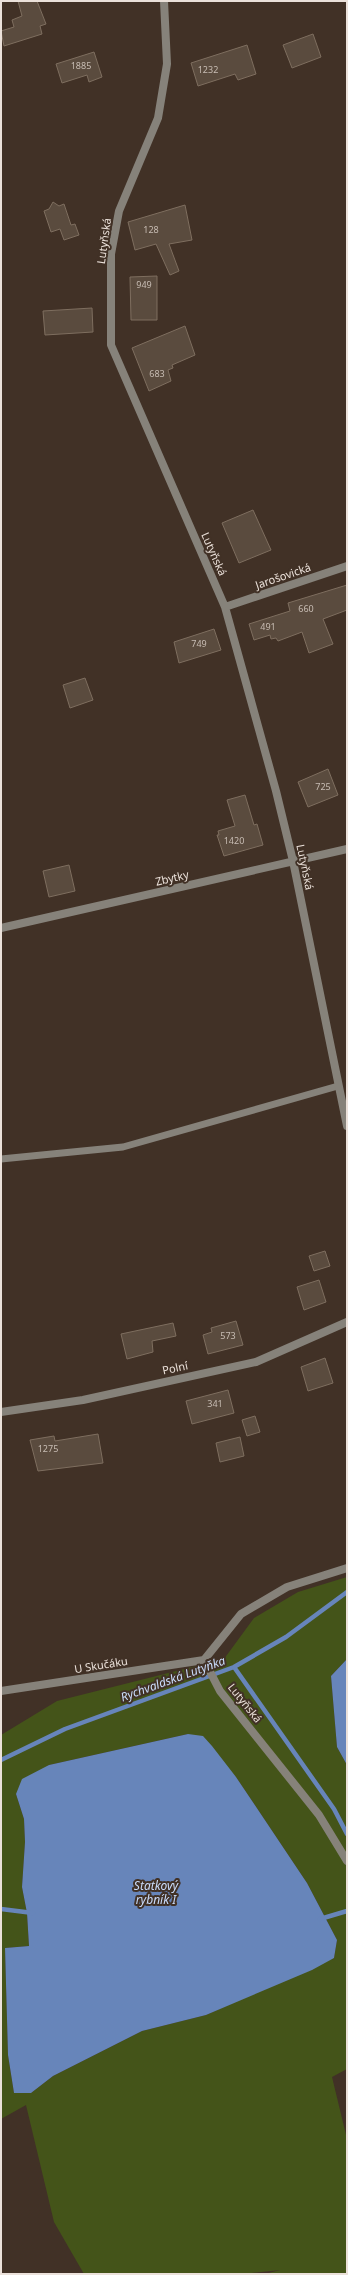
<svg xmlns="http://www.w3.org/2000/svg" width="348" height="2275" font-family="'Noto Sans',sans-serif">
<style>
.green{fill:#445419;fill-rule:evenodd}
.water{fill:#6785ba}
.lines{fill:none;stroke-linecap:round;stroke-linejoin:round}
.stream{stroke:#6785ba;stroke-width:4.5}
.building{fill:#5a4b3e;stroke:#7e6e5f}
.lane{stroke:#86827a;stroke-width:7}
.street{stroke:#86827a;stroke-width:8}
.labels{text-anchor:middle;stroke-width:4;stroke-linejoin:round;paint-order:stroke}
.number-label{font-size:9px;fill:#c7bcb3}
.street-label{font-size:11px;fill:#ebe1da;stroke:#413126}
.water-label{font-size:12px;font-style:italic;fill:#cadcfb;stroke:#413126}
</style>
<rect width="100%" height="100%" fill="#413126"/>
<!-- green -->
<path class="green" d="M347,1577V1659L331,1676L337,1747L347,1765V2069L332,2077L347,2139V2274H265L280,2270L242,2274H84L54,2222L26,2105L1,2119V1735L57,1701L224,1659L254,1618L298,1592ZM188,1734L236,1777L307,1883L337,1940L334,1958L206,2015L142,2031L53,2076L31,2093H14L8,2055L5,1948L29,1946L27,1913L22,1887L25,1842L24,1819L16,1794L49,1765Z"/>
<!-- water -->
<path class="water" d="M347,1659V1765L337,1747L331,1676Z
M188,1734L203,1736L212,1746L236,1777L307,1883L337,1940L334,1958L312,1970L206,2015L142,2031L53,2076L31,2093H14L8,2055L5,1948L29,1946L27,1913L22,1887L25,1842L24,1819L16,1794L22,1779L49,1765Z"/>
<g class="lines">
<!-- stream -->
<path class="stream" d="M234,1667L334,1809L347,1834
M1,1760L65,1729L234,1667L286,1637L347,1592
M1,1909L33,1913
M320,1919L347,1911"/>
</g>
<!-- building -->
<path class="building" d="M18,1H37L46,24L40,26L42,34L4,46L1,31L14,27L12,20L22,16Z
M313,34L321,57L292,68L283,45Z
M247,45L256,74L238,80L235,74L198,86L191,63Z
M94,52L102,77L89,82L87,75L62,83L56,64Z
M53,202L59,206L64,204L71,225L75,224L79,235L64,240L60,229L51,232L44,211L49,209Z
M185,205L192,240L169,244L179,271L170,275L156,244L135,250L128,222Z
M157,276V320H131L130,277Z
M92,308L93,332L45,335L43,311Z
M185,326L195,355L172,365L173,368L168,370L171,381L149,391L132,348Z
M253,510L271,550L239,563L222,523Z
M347,585V610L323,619L333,644L309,653L302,632L278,641L276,638L271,639L270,635L254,640L249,624L290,611L288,603Z
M214,629L221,650L179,663L174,642Z
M85,678L93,700L70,708L63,685Z
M328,769L338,795L308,807L298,782Z
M245,795L254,825L257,824L263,845L224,856L217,835H219L218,831L235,826L227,800Z
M69,865L75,891L49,897L43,871Z
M325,1251L330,1266L314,1271L309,1256Z
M319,1280L326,1302L304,1310L297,1287Z
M236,1321L243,1345L208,1354L203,1335L212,1332L211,1328Z
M173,1323L176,1336L152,1341L153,1352L127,1359L121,1334Z
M325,1358L333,1383L308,1391L301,1367Z
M228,1390L234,1413L192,1424L186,1401Z
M255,1416L260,1432L247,1436L242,1420Z
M98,1434L103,1463L38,1471L30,1440L54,1436L55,1441Z
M240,1437L244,1456L220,1462L216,1443Z"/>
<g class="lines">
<!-- lane -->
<path class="lane" d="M1,1159L123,1147L338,1086"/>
<!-- street -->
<path class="street" d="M164,1L167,64L158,118L119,211L111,254V345L225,607L276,791L293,861L347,1126
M225,607L347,566
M1,928L347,849
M1,1412L83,1400L256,1362L347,1322
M204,1660L220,1691L319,1815L347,1861
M204,1660L241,1614L287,1587L347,1568
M1,1691L204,1660"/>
</g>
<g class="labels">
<!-- number labels -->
<g class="number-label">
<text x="81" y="69">1885</text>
<text x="208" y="73">1232</text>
<text x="151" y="233">128</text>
<text x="144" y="288">949</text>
<text x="157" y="377">683</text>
<text x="306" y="612">660</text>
<text x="268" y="630">491</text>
<text x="199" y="647">749</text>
<text x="323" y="790">725</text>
<text x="234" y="844">1420</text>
<text x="228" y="1339">573</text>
<text x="215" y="1407">341</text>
<text x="48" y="1452">1275</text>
</g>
<!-- street labels -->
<g class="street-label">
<text transform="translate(104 241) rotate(-82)" y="4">Lutyňská</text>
<text transform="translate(214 554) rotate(66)" y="4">Lutyňská</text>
<text transform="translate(283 576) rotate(-19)" y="4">Jarošovická</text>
<text transform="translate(305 867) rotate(78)" y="4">Lutyňská</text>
<text transform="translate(172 878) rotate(-13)" y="4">Zbytky</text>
<text transform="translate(175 1368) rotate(-12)" y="4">Polní</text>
<text transform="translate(101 1665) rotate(-9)" y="4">U Skučáku</text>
<text transform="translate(245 1703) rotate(51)" y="4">Lutyňská</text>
</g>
<!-- water labels -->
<g class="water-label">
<text transform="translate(173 1679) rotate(-20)" y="4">Rychvaldská Lutyňka</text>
<text x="156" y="1890">Statkový<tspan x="156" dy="14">rybník I</tspan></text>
</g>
</g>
<!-- border -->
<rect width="348" height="2275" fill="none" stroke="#ebe1da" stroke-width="4"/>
</svg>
